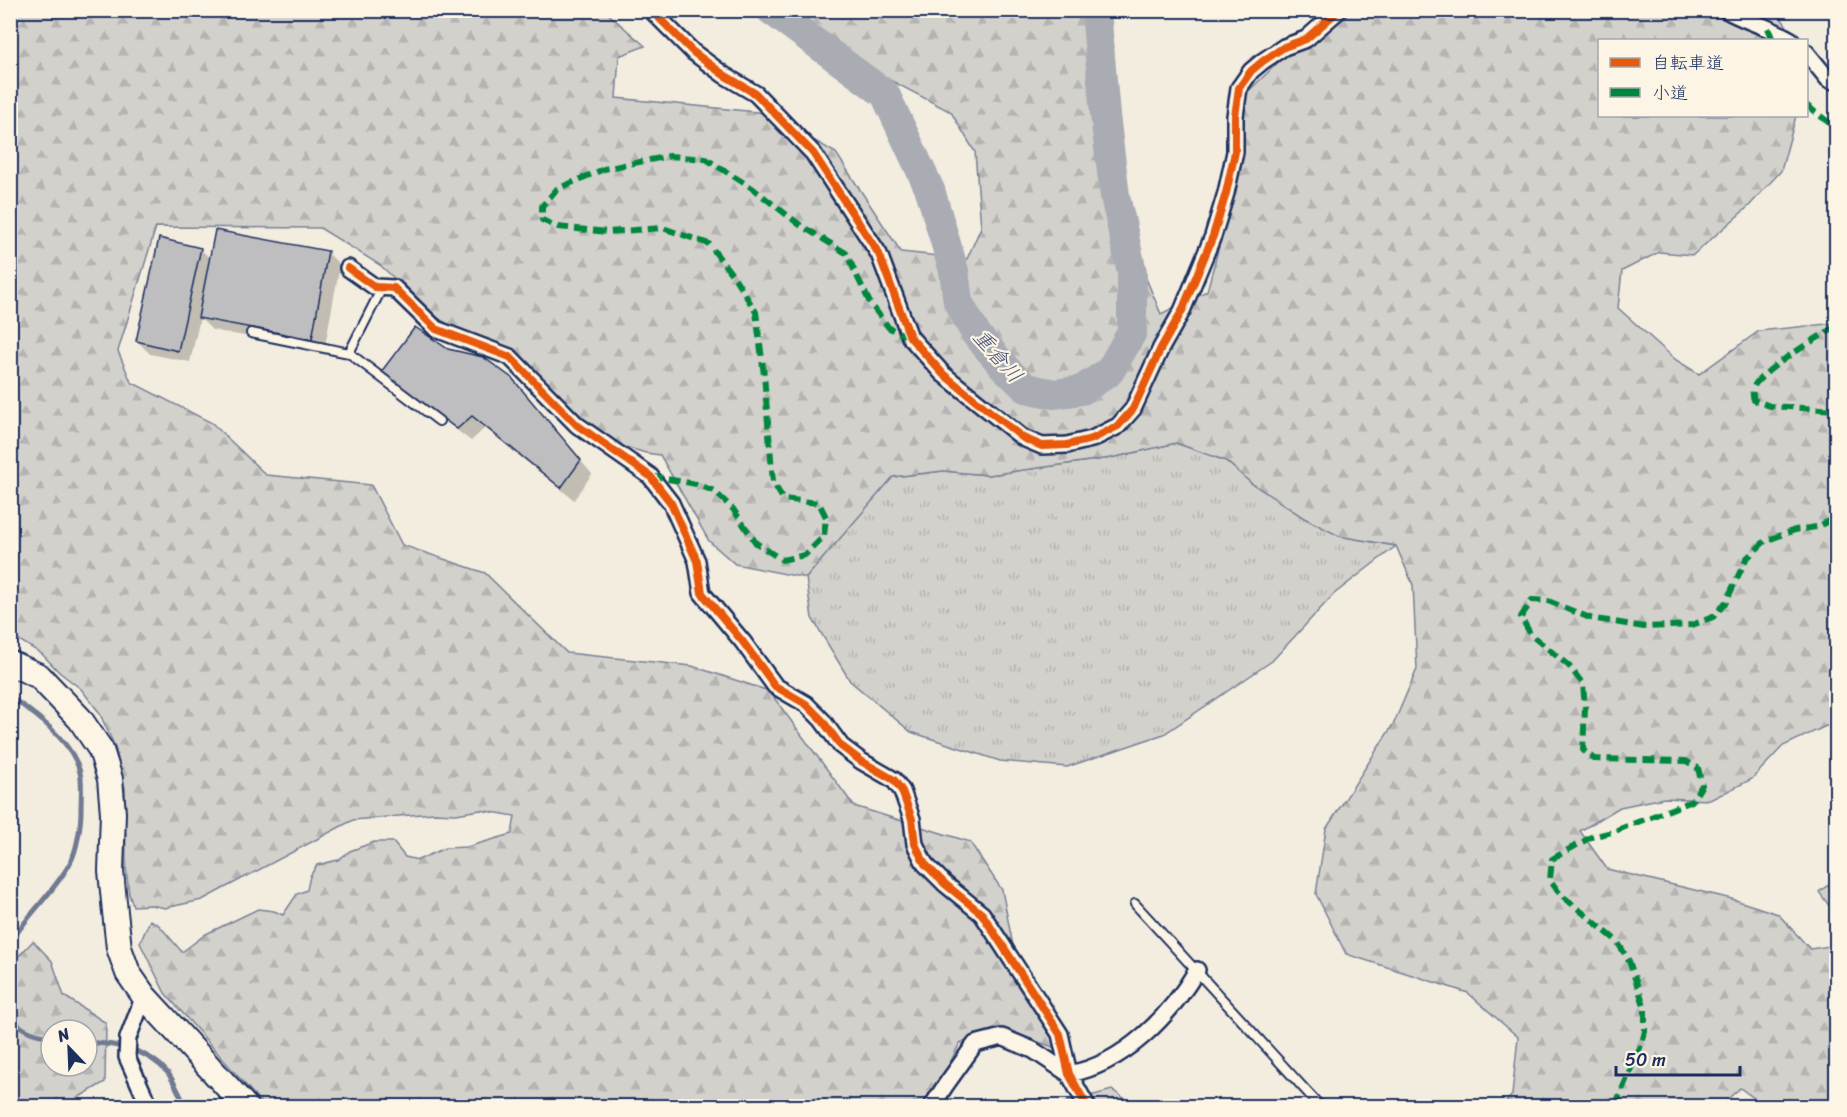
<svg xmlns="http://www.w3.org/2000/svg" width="1847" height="1117" font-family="Sriracha,'Klee One',sans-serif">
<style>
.grass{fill:url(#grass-tufts);stroke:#778095;stroke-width:1.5}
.forest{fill:url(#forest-firs);stroke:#778095;stroke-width:1.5;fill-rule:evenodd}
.shadow{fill:#0003}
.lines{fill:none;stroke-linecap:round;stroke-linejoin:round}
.stream{stroke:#707a91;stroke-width:5}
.river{stroke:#a9acb3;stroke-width:30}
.building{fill:#bebec0;stroke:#1b2f5e;stroke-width:1.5}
.service-casing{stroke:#1b2f5e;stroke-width:12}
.minor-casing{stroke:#1b2f5e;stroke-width:20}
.primary-casing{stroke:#1b2f5e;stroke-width:28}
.service{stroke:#fcf5e5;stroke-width:8}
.minor{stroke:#fcf5e5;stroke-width:15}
.primary{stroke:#fcf5e5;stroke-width:24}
.quiet{stroke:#00873e;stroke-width:6;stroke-dasharray:12 6;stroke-linecap:butt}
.cycleway-casing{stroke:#fcf5e5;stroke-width:11}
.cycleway{stroke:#e8590c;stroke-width:8}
.labels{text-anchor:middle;stroke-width:4.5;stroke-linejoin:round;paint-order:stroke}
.water-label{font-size:21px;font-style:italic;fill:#465478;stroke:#fcf5e5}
</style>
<defs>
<pattern id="grass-tufts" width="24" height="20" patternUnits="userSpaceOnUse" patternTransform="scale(1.5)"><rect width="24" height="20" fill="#d3d1cc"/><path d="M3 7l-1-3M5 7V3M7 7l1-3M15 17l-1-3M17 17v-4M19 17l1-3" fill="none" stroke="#b5b4b2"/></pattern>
<pattern id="forest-firs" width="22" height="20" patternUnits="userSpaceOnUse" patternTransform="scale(1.5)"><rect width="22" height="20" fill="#d3d1cc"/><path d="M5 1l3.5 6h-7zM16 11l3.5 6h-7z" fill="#b5b4b2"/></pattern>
</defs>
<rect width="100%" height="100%" fill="#f3ede0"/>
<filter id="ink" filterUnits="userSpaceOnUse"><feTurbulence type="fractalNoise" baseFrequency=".0167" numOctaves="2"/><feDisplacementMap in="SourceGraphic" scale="12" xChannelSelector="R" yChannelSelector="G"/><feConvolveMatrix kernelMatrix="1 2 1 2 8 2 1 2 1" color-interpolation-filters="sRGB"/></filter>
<g filter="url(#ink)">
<!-- grass -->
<path class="grass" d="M1176,443L1226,461L1251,483L1339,536L1396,546L1334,594L1272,661L1164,734L1067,767L1000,761L911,732L850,681L812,618L806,578L892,477L943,471L988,475L1111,458Z"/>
<!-- forest -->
<path class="forest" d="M1713,10L1721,14L1730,11H1776L1797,40H1600V116H1796L1781,171L1749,206L1693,255L1659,252L1622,271L1618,308L1676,360L1699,374L1759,331L1836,323V729L1826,726L1783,746L1752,779L1710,800L1664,798L1620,807L1580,831L1607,869L1732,899L1778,914L1810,949L1836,945V1106H1765L1740,1088L1720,1106H1502L1512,1095L1518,1037L1468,993L1346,954L1316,894L1326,829L1394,723L1417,669L1413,585L1396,546L1339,536L1304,518L1251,483L1226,461L1176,443L1111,458L988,475L943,471L893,477L806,578L735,564L709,541L660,455L646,453L580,434L519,366L436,317L380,265L320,228L156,227L118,351L131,382L212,423L266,475L371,485L402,545L485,573L567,653L692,666L769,691L854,806L970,842L1002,890L1018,971L1061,1050L1010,1032L960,1043L928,1106H264L165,993L140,943L150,920L159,925L182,952L206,934L258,909L274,911L283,915L297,894L307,890L310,876L317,865L338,860L350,851L374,842H393L405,857L418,860L445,848L467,847L512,834L515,816L480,810L456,814L434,813L353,820L202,900L165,908L151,905L133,906L129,894L126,867L125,788L115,747L99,712L81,689L59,672L42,654L11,635V11H605L645,46L619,56L616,98L767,113L836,153L901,252L967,259L981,227L975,152L951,112L848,58L799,11H1095L1094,74L1103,123L1129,205L1140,264L1161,314L1207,291L1231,202L1230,109L1293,48L1343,11Z
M1836,879V915L1819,892Z
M33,941L52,961L64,996L106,1023L105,1082L69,1103V1106H11V964ZM51,1030H87V1066H51Z
M1112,1090L1136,1106H1060L1061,1104Z"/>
<!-- shadow -->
<path class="shadow" d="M200,249L211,259L327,252L340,265L324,351L212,330L200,318L190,362L150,354L137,341Z
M447,350L524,393L592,474L574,500L485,428L471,441L396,384L383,371Z"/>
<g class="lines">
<!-- stream -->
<path class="stream" d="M10,697C36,714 77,745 81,778C82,788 81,799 81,810C81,824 77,851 70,863C54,893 26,915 10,944
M10,1014C17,1030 36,1035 51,1037
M87,1042C116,1044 148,1049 168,1073C175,1083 180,1096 186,1106"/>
<!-- river -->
<path class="river" d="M771,10L885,94L930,190L954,271L958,302L976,334L1005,368L1026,388L1054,394L1082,390L1110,371L1132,332V272L1115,196L1105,115L1096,10"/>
</g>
<!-- building -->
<path class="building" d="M215,230L328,251L312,339L198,318Z
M159,238L201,248L178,351L136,341Z
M415,327L448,349L483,357L512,378L581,460L561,488L472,416L457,429L381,372Z"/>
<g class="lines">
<defs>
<path id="service" d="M251,333L349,353L439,421
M349,353L382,288
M1135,904L1320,1106"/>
<path id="minor" d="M651,10L693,52L724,75L756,94L813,153L879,254L910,337L943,374L1023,438L1042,446L1067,445L1092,439L1118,426L1133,409L1161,348L1182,311L1213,236L1226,193L1235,152V116L1239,88L1251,71L1263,61L1284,47L1306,39L1339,10
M1726,10C1747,22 1770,27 1791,40
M1806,52L1828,79L1836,82
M348,268L375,287L394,288L436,329L510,357L577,425L650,476L671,503L697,561L702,593L743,642L775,686L806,704L822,720L841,746L861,761L894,780L902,791L912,819L915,844L925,864L945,884L982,914L1060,1034L1069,1074L1087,1106
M144,996L128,1038L127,1057L149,1106
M932,1106L945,1086L975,1044L1002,1037L1033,1050L1069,1074C1124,1064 1170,1016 1197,970"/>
<path id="primary" d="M10,663L39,676L80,719L101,750L110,779L113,813L111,871L115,912L119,948L128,973L144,996L245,1106"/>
</defs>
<!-- service casing -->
<use href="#service" class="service-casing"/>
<!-- minor casing -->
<use href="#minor" class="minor-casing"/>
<!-- primary casing -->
<use href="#primary" class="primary-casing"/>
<!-- service -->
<use href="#service" class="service"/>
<!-- minor -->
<use href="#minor" class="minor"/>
<!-- primary -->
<use href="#primary" class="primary"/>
<!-- quiet -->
<path class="quiet" d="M1768,28L1773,40
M1806,105L1836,128
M1836,326C1815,340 1772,364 1756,383C1752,388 1752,394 1754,400L1770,406L1836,410
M650,476L696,484L714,491L733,509L756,543L782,560L805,555L824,536L826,517L819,503L783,499L773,482L764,375L756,312L736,280L709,244L663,228L607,232L558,227L542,220V206L557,189L604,169L670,156L706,159L752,188L800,225L846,253L870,303L889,328L910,337
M1615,1106L1642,1043L1645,1031V1008L1629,961L1617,941L1560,894L1550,880L1552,859L1591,837L1612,832L1692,801L1702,785L1698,768L1686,761L1594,759L1583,750L1585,708L1583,684L1569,666L1531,635L1521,617L1532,600L1548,601L1590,618L1644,627L1692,625L1713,617L1726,602L1746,559L1765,541L1795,530L1817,527L1836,517"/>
<defs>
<path id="cycleway" d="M651,10L693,52L724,75L756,94L813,153L879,254L910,337L943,374L1023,438L1042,446L1067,445L1092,439L1118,426L1133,409L1161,348L1182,311L1213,236L1226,193L1235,152V116L1239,88L1251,71L1263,61L1284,47L1306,39L1339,10
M348,268L375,287L394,288L436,329L510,357L577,425L650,476L671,503L697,561L702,593L743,642L775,686L806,704L822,720L841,746L861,761L894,780L902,791L912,819L915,844L925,864L945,884L982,914L1060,1034L1069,1074L1087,1106"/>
</defs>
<!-- cycleway casing -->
<use href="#cycleway" class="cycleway-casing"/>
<!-- cycleway -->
<use href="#cycleway" class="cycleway"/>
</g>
</g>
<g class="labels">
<!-- water labels -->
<g class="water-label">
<text transform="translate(998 356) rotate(49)" y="7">重倉川</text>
</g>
</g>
<!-- margin -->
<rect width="1847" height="1117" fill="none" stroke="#fcf5e5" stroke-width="36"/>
<rect x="18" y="18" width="1811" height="1081" fill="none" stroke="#1b2f5e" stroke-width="2" filter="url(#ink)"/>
<!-- legend -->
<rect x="1598" y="39" width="210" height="78" fill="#fcf5e5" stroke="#a2a6af" stroke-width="1.5"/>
<rect x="1610" y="58" width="30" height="9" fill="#e8590c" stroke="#a2a6af" stroke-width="1.5"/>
<text x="1652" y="69" font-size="18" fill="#1b2f5e">自転車道</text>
<rect x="1610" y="88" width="30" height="9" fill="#00873e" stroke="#a2a6af" stroke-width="1.5"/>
<text x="1652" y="99" font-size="18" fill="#1b2f5e">小道</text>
<!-- north arrow -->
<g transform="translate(69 1048) rotate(337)"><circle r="28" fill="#fcf5e5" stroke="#a2a6af" stroke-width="1.5"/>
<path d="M0-4.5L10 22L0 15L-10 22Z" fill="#1b2f5e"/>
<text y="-9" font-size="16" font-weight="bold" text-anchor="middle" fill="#1b2f5e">N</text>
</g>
<!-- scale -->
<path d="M1616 1066v9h124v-9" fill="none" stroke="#1b2f5e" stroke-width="3"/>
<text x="1625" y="1066" font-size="18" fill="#1b2f5e" stroke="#fcf5e5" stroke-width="4.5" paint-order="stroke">50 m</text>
</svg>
